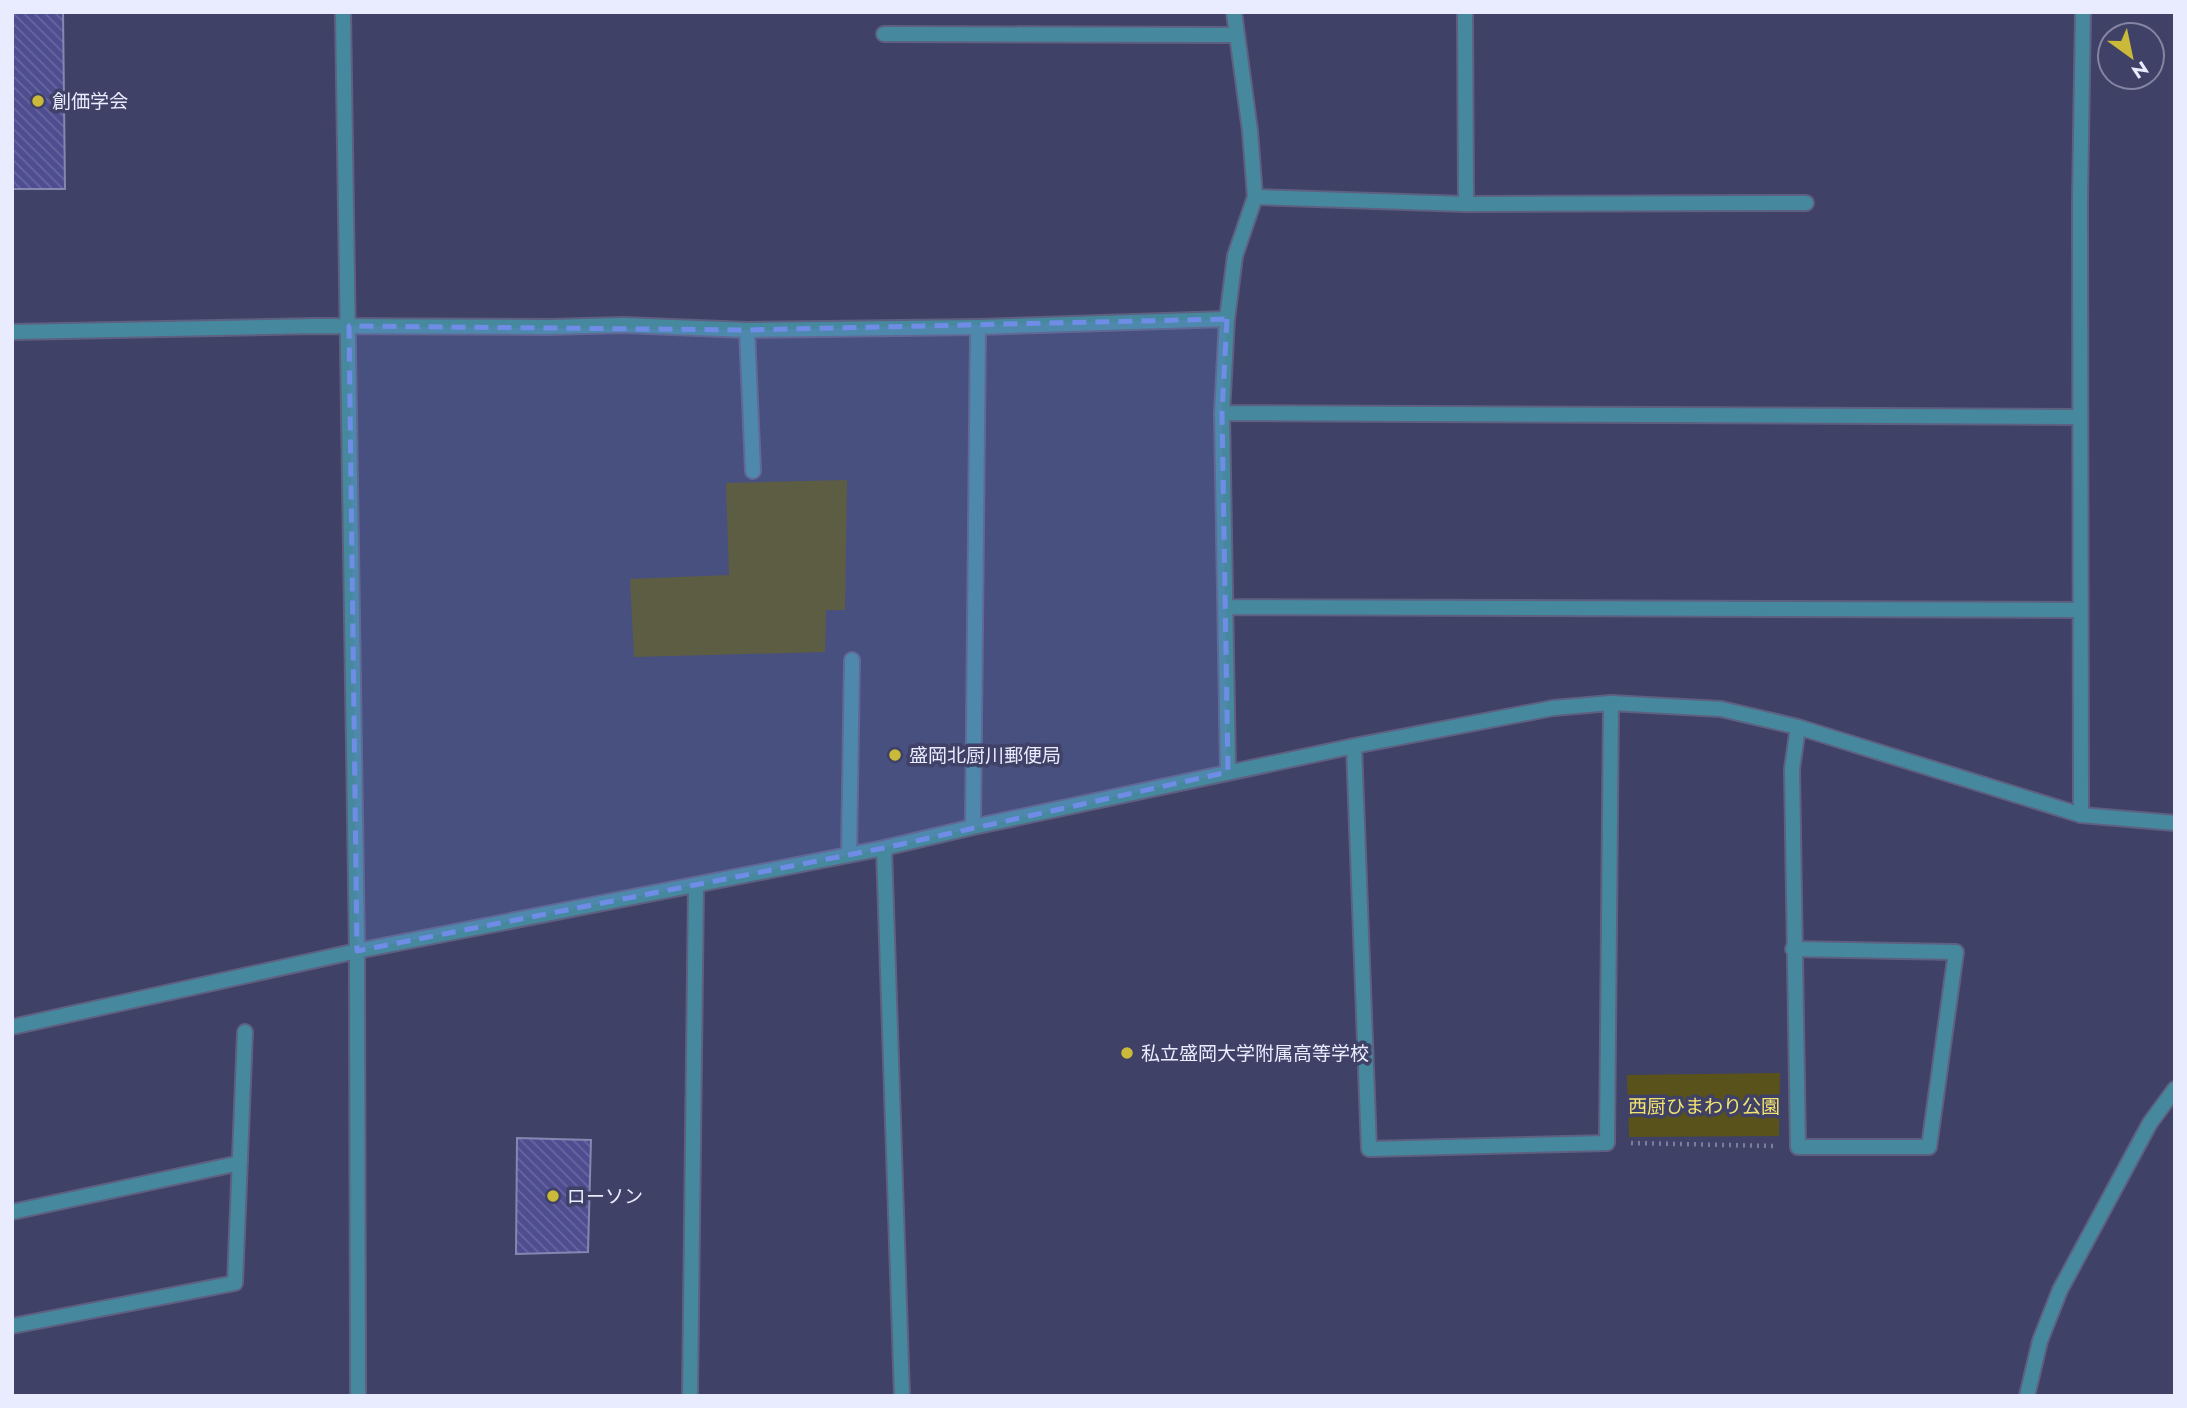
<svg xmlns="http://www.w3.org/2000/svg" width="2187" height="1408" font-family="Jost,'Noto Sans JP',sans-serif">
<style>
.park{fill:#59521b}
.building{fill:url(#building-back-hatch);stroke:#8587b1;stroke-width:2}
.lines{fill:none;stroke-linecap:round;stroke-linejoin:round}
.service-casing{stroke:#5e6081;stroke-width:18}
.minor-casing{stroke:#5e6081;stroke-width:18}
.tertiary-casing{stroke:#5e6081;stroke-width:18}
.path{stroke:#7c7e9d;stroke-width:4.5;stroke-dasharray:2 5;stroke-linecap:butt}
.service{stroke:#46899f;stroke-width:14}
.minor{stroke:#46899f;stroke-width:14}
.tertiary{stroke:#46899f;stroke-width:14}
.marked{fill:#6f8de7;fill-opacity:0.2;stroke:#6f8de7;stroke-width:5;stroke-dasharray:14 9;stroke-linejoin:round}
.poi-dot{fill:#cbba39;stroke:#3f4166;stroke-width:2.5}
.labels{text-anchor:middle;stroke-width:7;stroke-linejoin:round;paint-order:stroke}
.poi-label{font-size:19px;fill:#e9ebfe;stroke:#3f4166;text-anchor:start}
.park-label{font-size:19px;fill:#f3e36f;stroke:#3f4166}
</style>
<defs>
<pattern id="building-back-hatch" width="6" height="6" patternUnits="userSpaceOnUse" patternTransform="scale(1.75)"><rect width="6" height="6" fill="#4e4d90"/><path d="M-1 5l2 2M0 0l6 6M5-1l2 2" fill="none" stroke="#6867a1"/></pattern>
</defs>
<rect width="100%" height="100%" fill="#3f4166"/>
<!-- park -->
<path class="park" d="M847,480L845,610H826L825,652L634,657L630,579L729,575L726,483Z
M1780,1073L1779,1136L1629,1137L1627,1075Z"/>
<!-- building -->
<path class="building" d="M12,12H63L65,189H12Z
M517,1138L591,1140L588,1252L516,1254Z"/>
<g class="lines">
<defs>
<path id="service" d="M12,1212L240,1163
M12,1326L235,1283L245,1032"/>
<path id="minor" d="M1465,12L1466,204
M884,34L1236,35
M1255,197L1466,204L1806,203
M747,330L753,471
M12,332L316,326L549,327L623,325L747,330L978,327L1227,319
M1222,413L2080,417
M1226,607L2080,610
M1354,746L1369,1149L1607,1143L1611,703
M1228,772L1222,413L1227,319L1235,256L1255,197L1250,131L1234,12
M973,827L978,327
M884,848L902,1396
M849,854L852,660
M1793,949L1956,952L1929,1147H1798L1792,769L1798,727
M357,951L884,848L973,827L1354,746L1553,708L1611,703L1721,709L1798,727L2081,815L2175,823
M690,1396L696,885
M2027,1396L2040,1341L2060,1290L2150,1123L2175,1089"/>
<path id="tertiary" d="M343,12L357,951L358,1396
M2081,815L2080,200L2083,12
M12,1027L357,951"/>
</defs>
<!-- service casing -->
<use href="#service" class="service-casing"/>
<!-- minor casing -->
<use href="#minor" class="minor-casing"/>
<!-- tertiary casing -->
<use href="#tertiary" class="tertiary-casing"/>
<!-- path -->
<path class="path" d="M1631,1143L1773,1146"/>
<!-- service -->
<use href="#service" class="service"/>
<!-- minor -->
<use href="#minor" class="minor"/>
<!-- tertiary -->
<use href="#tertiary" class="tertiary"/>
</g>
<!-- marked area -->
<path class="marked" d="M1227,319L1222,413L1228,772L884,848L357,951L349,326L747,330Z"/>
<!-- markers -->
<g class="poi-dot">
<circle cx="38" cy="101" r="7"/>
<circle cx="895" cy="755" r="7"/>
<circle cx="1127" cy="1053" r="7"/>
<circle cx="553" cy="1196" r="7"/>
</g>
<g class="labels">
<!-- poi labels -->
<g class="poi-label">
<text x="52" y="108">創価学会</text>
<text x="909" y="762">盛岡北厨川郵便局</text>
<text x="1141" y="1060">私立盛岡大学附属高等学校</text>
<text x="567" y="1203">ローソン</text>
</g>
<!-- park labels -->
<g class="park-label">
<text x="1704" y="1113">西厨ひまわり公園</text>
</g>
</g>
<!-- border -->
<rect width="2187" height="1408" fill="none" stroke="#e9ebfe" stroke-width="28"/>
<!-- north arrow -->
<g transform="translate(2131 56) rotate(147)"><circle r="33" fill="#3f4166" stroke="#8385a3" stroke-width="2"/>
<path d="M0-5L12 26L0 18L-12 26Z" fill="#cbba39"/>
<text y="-10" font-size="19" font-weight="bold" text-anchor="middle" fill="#e9ebfe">N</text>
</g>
</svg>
